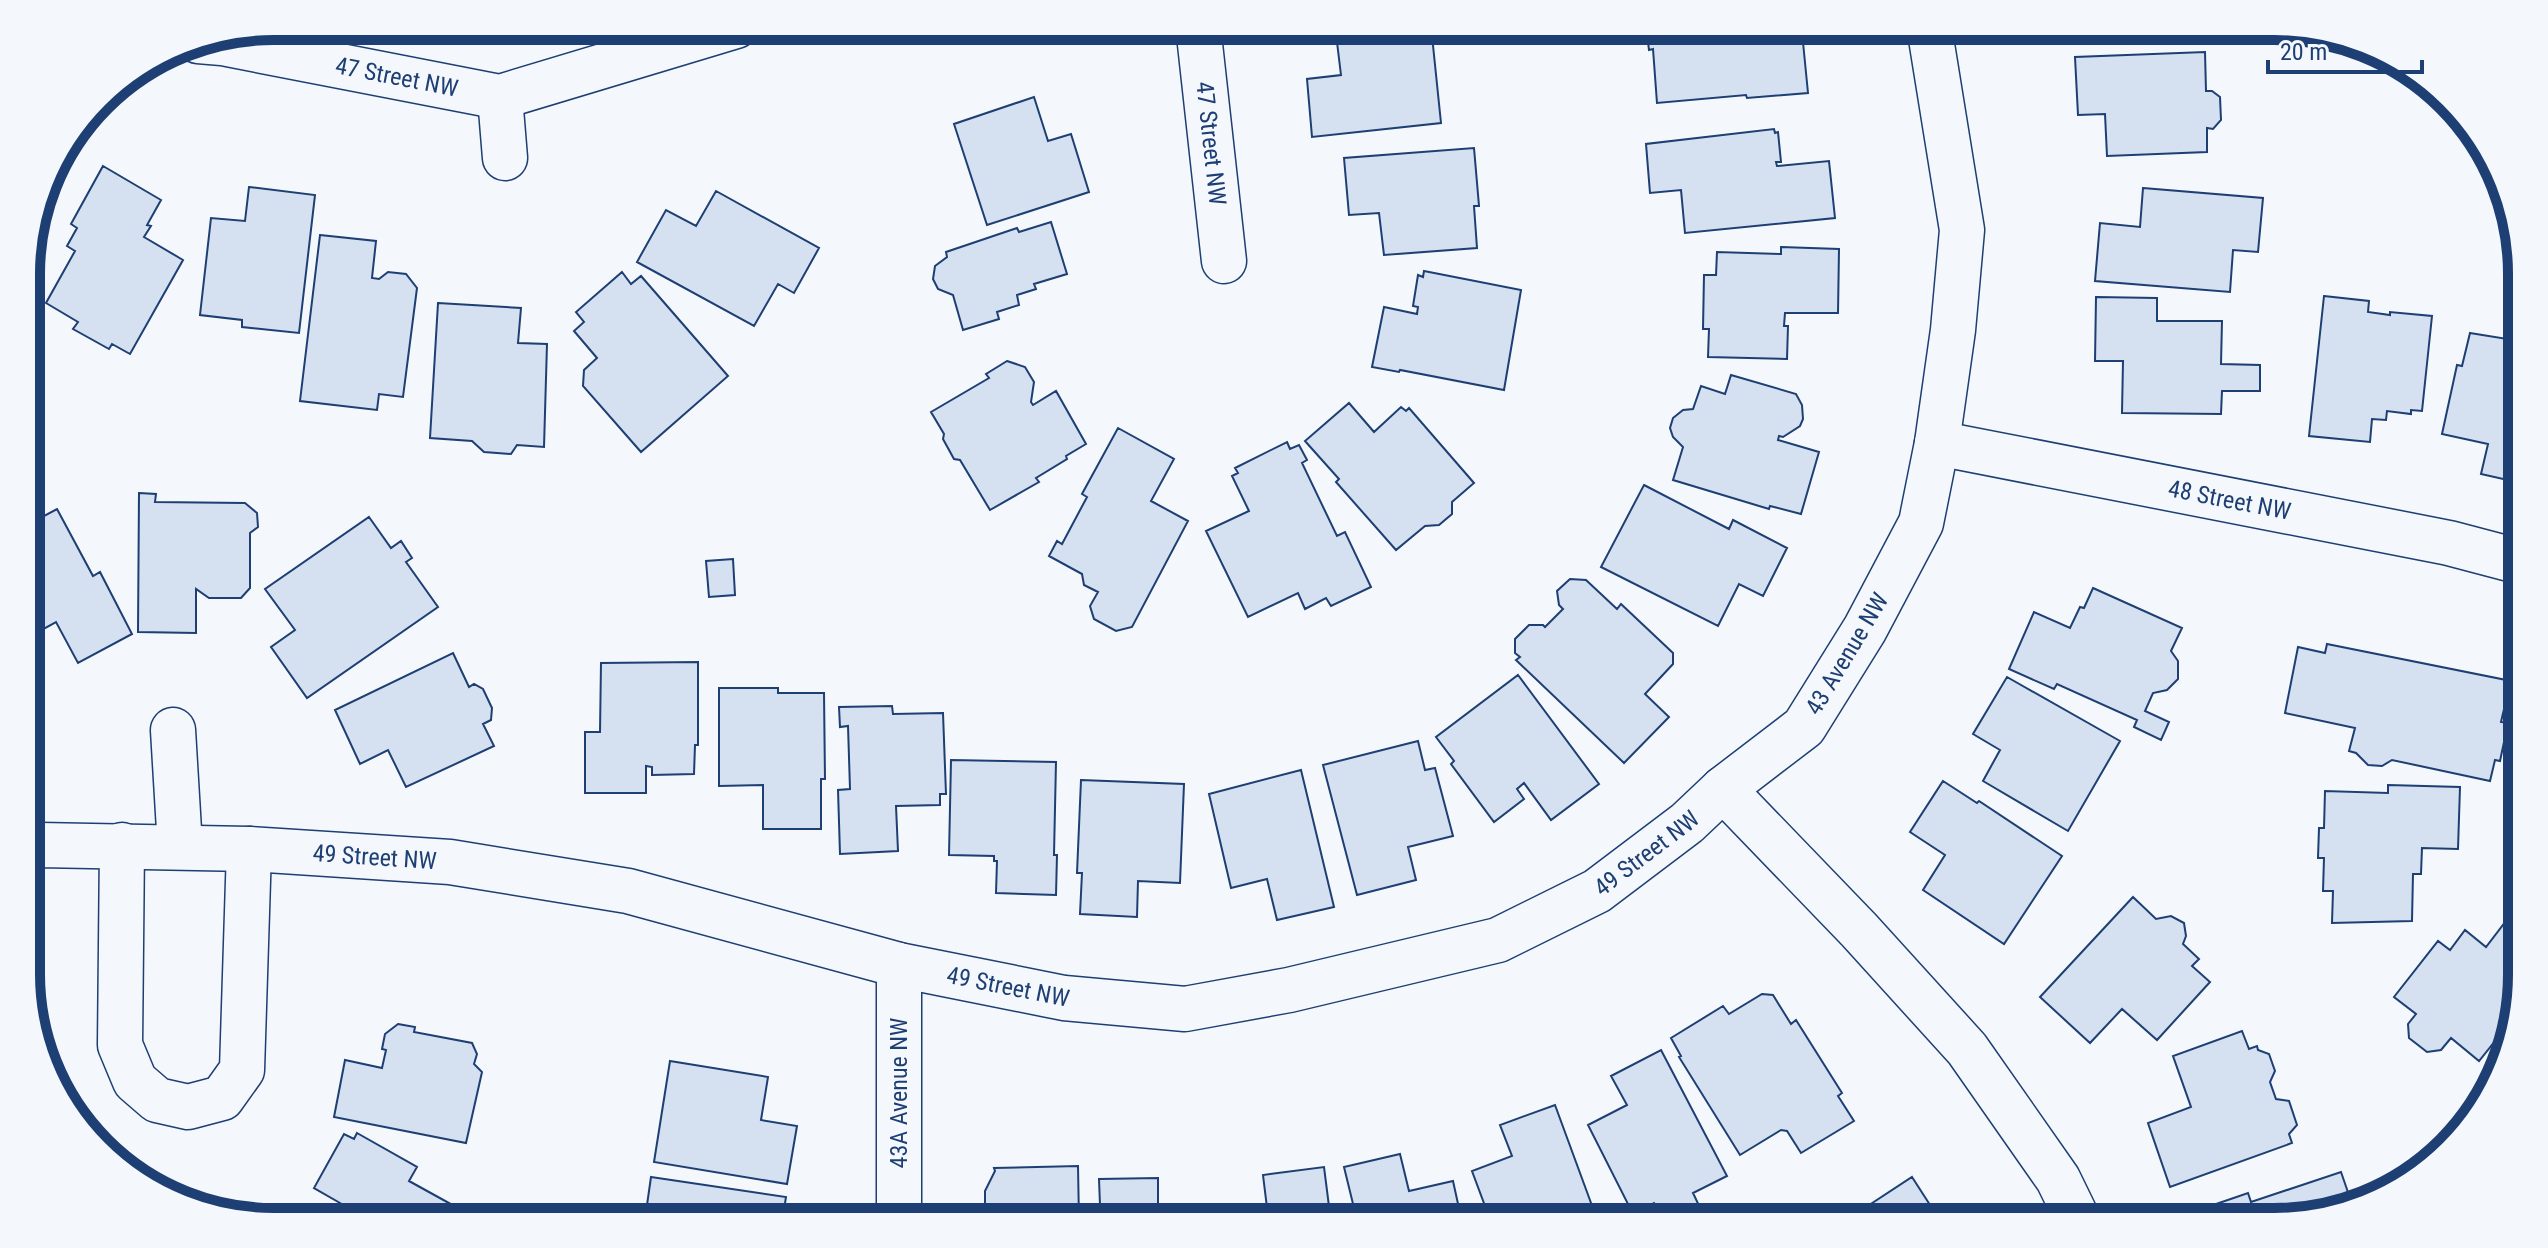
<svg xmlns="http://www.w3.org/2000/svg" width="2548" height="1248" font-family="'Roboto Condensed',sans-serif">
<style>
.building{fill:#d5e0f0;stroke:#1d3f73;stroke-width:2}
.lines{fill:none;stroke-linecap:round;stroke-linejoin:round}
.minor-casing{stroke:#1d3f73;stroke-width:47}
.path{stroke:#5e769c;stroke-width:5;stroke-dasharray:6 4;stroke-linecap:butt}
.minor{stroke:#f4f7fb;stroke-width:44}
.labels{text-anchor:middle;stroke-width:6;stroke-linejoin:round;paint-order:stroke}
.street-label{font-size:24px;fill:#1d3f73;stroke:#f4f7fb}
.rim{fill:none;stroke:#1d3f73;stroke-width:10}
</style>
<rect width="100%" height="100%" fill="#f4f7fb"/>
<!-- building -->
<path class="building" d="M1414,26H1431L1441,123L1312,137L1307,79L1341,75L1336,34Z
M1646,26H1780L1781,34L1802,32L1808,93L1747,98L1746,95L1657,103L1653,49L1649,50Z
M2097,26H2180V29Z
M2376,50L2383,51L2407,71L2399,75L2387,69Z
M2205,52L2206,91H2212L2220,97L2221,120L2213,129L2207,128V152L2107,156L2105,114L2078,115L2075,57Z
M1034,97L1048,141L1071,134L1089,192L987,225L954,124Z
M1774,129L1775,133L1778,132L1781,162H1776L1777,166L1829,161L1835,218L1685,233L1681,190L1650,193L1646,144Z
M1474,148L1479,206H1474L1477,248L1384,255L1379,213L1349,215L1344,158Z
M103,166L161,200L147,225L151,226L144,237L183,260L130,354L112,344L109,349L73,329L78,322L46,303L75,251L67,246L77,228L71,224Z
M249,187L315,195L299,333L242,327V320L200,315L211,218L245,221Z
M2143,188L2263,198L2258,252L2233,250L2230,292L2095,281L2100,223L2140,227Z
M716,191L819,248L794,293L778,284L754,326L637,262L666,210L696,226Z
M1051,222L1067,274L1034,284L1036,289L1017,295L1019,305L997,312L999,319L963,330L953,295L938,289L933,279L935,266L947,257L946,252L1017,228L1019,232Z
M320,235L376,241L372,278L379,279L388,272L406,274L417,288L403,397L379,394L377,410L300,401Z
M1781,247L1839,249L1838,313H1785L1784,326H1788L1787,359L1708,357L1709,329H1703L1704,275H1716L1717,252L1781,254Z
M1424,271L1521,290L1504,390L1400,370L1399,372L1372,367L1384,307L1417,314L1418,307L1413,306L1418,275L1423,277Z
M622,272L631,284L641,276L728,376L641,452L583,386L584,370L597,358L574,331L584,322L576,312Z
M2324,296L2369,301L2368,312L2390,315V312L2432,316L2422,411L2411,410V414L2387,411L2386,420L2372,419L2370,442L2309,436Z
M2096,297L2157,298V321H2222L2221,364L2260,365V391H2222L2221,414L2122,413L2123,361H2095Z
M438,303L521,308L518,343L547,344L544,447L517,445L511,454L484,452L472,441L430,438Z
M2470,333L2520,341L2521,483L2481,474L2488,444L2442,434L2457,365L2462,366Z
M1007,361L1025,367L1034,382L1031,402L1033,405L1056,391L1086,444L1066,456L1067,459L1036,478L1039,482L990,510L960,460L954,459L943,439L944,434L931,412L989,378L986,374Z
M1731,375L1796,394L1802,405L1803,419L1800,426L1783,437L1779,436L1778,440L1819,452L1801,514L1770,506L1769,509L1673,480L1683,447L1673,437L1670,428L1673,418L1683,410L1693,409L1701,386L1725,394Z
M1349,403L1374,432L1401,407L1406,411L1409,408L1474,483L1452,502V514L1439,525L1425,526L1396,550L1336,482L1339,479L1305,441Z
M1118,428L1174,459L1151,501L1188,521L1132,627L1116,631L1094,619L1090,606L1098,592L1084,585L1082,574L1049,556L1057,541L1062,544L1087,497L1082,494Z
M1287,442L1290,449L1299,445L1307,460L1302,463L1337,536L1345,532L1371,587L1331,606L1326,598L1305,609L1298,593L1248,617L1206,531L1249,511L1232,476L1238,473L1235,468Z
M1644,485L1729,529L1733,520L1787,548L1763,596L1739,584L1718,626L1601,567Z
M139,493L156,494L155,502L245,503L257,513L258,527L250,533V588L241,598H209L196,589V633L138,632Z
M57,509L93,576L100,572L132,634L78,663L56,622L27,638V525Z
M369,517L391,548L401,541L412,558L406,562L438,607L307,698L271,647L295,630L265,589Z
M733,559L735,595L709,597L706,561Z
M1570,579L1586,580L1617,609L1621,604L1673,653V664L1645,694L1669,717L1624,763L1516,660L1520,657L1515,653V639L1529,625H1543L1545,627L1563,609L1559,605L1557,591Z
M2093,588L2182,628L2171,651L2178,661V679L2167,690L2153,693L2145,711L2169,722L2161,740L2134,727L2137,720L2057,684L2054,689L2009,669L2034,612L2070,628L2080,607L2084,608Z
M2327,644L2506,680L2512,694L2505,705L2501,722L2508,723L2500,761L2495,760L2490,781L2392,760L2382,766L2368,765L2356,753L2349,751L2355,728L2285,713L2298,647L2325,653Z
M453,653L469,687L474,684L483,689L492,708L491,720L483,724L494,746L406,787L388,750L360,764L335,710Z
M698,662V745H695L694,774L652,775V767L646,766V793H585V732H600L601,663Z
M27,675L42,687L28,705Z
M1518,675L1599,784L1551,820L1524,783L1517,789L1524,799L1494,822L1451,764L1454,761L1436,737Z
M2007,677L2120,741L2068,831L1983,781L2000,750L1973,734Z
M719,688H778V693H824L825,779H821V829H763V785L719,786Z
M892,706L893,714L943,713L946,794H940V805L896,806L898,851L840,854L838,790L850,789L848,726L840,727L839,707Z
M1418,741L1425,770L1435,768L1453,836L1408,847L1416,880L1357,895L1323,765Z
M951,760L1056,762L1054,855H1057L1056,895L996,893L997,861H994V856L949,855Z
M1301,770L1334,907L1277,920L1267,879L1231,888L1209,794Z
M1081,780L1184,784L1180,883L1138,881L1137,917L1080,914L1082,873H1077Z
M1943,781L1977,803L1979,801L2062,856L2004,944L1923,890L1945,855L1910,832Z
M2388,785L2460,787L2458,849L2422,848L2421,874H2413L2412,921L2332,923L2333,891H2323L2324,858H2318L2319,828H2324L2325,791L2388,793Z
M2133,897L2156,919L2171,916L2184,923L2186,936L2183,944L2199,959L2192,966L2210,982L2157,1040L2122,1009L2090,1043L2040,997Z
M2506,921L2522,934V975L2511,1021L2479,1061L2451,1038L2441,1050L2427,1052L2409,1038L2408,1024L2416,1014L2394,997L2438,941L2450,950L2465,930L2486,947Z
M1762,994L1773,995L1791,1024L1796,1020L1842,1093L1838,1096L1854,1121L1801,1153L1787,1131L1781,1130L1740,1155L1679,1057L1681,1056L1671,1038L1723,1006L1729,1014Z
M398,1024L415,1027L414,1032L472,1043L477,1054L474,1064L482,1072L466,1143L334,1117L345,1060L382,1068L386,1050L382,1049L385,1034Z
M2242,1031L2249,1049L2257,1046L2258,1050L2269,1054L2275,1071L2270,1082L2276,1099L2289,1101L2297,1125L2289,1134L2292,1143L2170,1187L2148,1123L2191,1107L2173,1056Z
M1661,1050L1727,1176L1693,1193L1703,1214V1222H1669L1662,1208L1658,1210L1654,1203L1633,1214L1588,1125L1627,1105L1611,1076Z
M670,1061L768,1077L761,1120L797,1126L787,1184L654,1162Z
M1555,1105L1598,1222H1491L1472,1171L1512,1156L1500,1125Z
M357,1133L417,1167L409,1181L467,1213L462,1222H338L347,1207L314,1188L344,1134L354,1139Z
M1400,1154L1409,1191L1453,1181L1462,1222H1354L1352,1213L1355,1212L1344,1167Z
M1078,1166L1079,1222H990L985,1214V1191L995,1171L994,1168Z
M1324,1167L1331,1222H1223L1237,1216L1248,1219L1268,1216L1263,1175Z
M2341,1172L2351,1201L2290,1221L2192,1222L2190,1213L2248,1193L2251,1202Z
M651,1177L786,1197L782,1222H641L642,1211L646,1212Z
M1912,1177L1941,1222H1862L1857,1213Z
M1158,1178V1216H1164V1212H1191V1216H1200V1222H1095L1094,1205H1100L1099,1179Z"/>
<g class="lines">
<defs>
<g id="minor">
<path id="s1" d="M1198,26L1224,261"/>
<path d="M1929,26L1962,230L1953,330L1937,443L1921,523L1865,629L1804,727L1723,789L1859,930L1967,1049L2058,1179L2079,1222"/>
<path id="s2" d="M198,41L222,43L500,97L736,26"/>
<path d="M500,97L505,158"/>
<path id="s3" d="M1937,443L2449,543L2521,562"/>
<path d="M173,730L180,847"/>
<path d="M122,845L120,1045L135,1081L157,1100L188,1107L222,1098L242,1070L249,849"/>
<path id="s4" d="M28,850L39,845L249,849L450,862L628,891L899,965L1064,998L1185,1009L1289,990L1498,940L1597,891L1687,823L1723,789"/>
<path d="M899,1222V965"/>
</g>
</defs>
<!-- minor casing -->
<use href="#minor" class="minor-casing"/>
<!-- path -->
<path class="path" d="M49,173L83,124"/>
<!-- minor -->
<use href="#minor" class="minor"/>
</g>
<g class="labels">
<!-- street labels -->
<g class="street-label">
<text dy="8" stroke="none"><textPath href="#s2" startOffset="202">47 Street NW</textPath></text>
<text dy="8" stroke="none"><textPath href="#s1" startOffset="118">47 Street NW</textPath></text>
<text dy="8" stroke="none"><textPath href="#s3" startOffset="298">48 Street NW</textPath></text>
<text transform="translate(1847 654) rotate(-59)" y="8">43 Avenue NW</text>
<text dy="8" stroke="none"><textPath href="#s4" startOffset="1668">49 Street NW</textPath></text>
<text dy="8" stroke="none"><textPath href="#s4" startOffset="348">49 Street NW</textPath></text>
<text dy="8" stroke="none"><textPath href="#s4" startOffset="996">49 Street NW</textPath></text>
<text transform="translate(899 1093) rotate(-90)" y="8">43A Avenue NW</text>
</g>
</g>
<!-- crop -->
<path d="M0 0H2548V1248H0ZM274 40H2274A234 234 0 0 1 2508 274V974A234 234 0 0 1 2274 1208H274A234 234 0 0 1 40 974V274A234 234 0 0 1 274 40Z" fill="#f4f7fb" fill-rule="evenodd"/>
<path class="rim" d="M274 40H2274A234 234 0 0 1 2508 274V974A234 234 0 0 1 2274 1208H274A234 234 0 0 1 40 974V274A234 234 0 0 1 274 40Z"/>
<!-- scale -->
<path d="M2268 60v12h154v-12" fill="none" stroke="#1d3f73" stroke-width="4"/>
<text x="2280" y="60" font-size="24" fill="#1d3f73" stroke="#f4f7fb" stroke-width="6" paint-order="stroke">20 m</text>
</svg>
